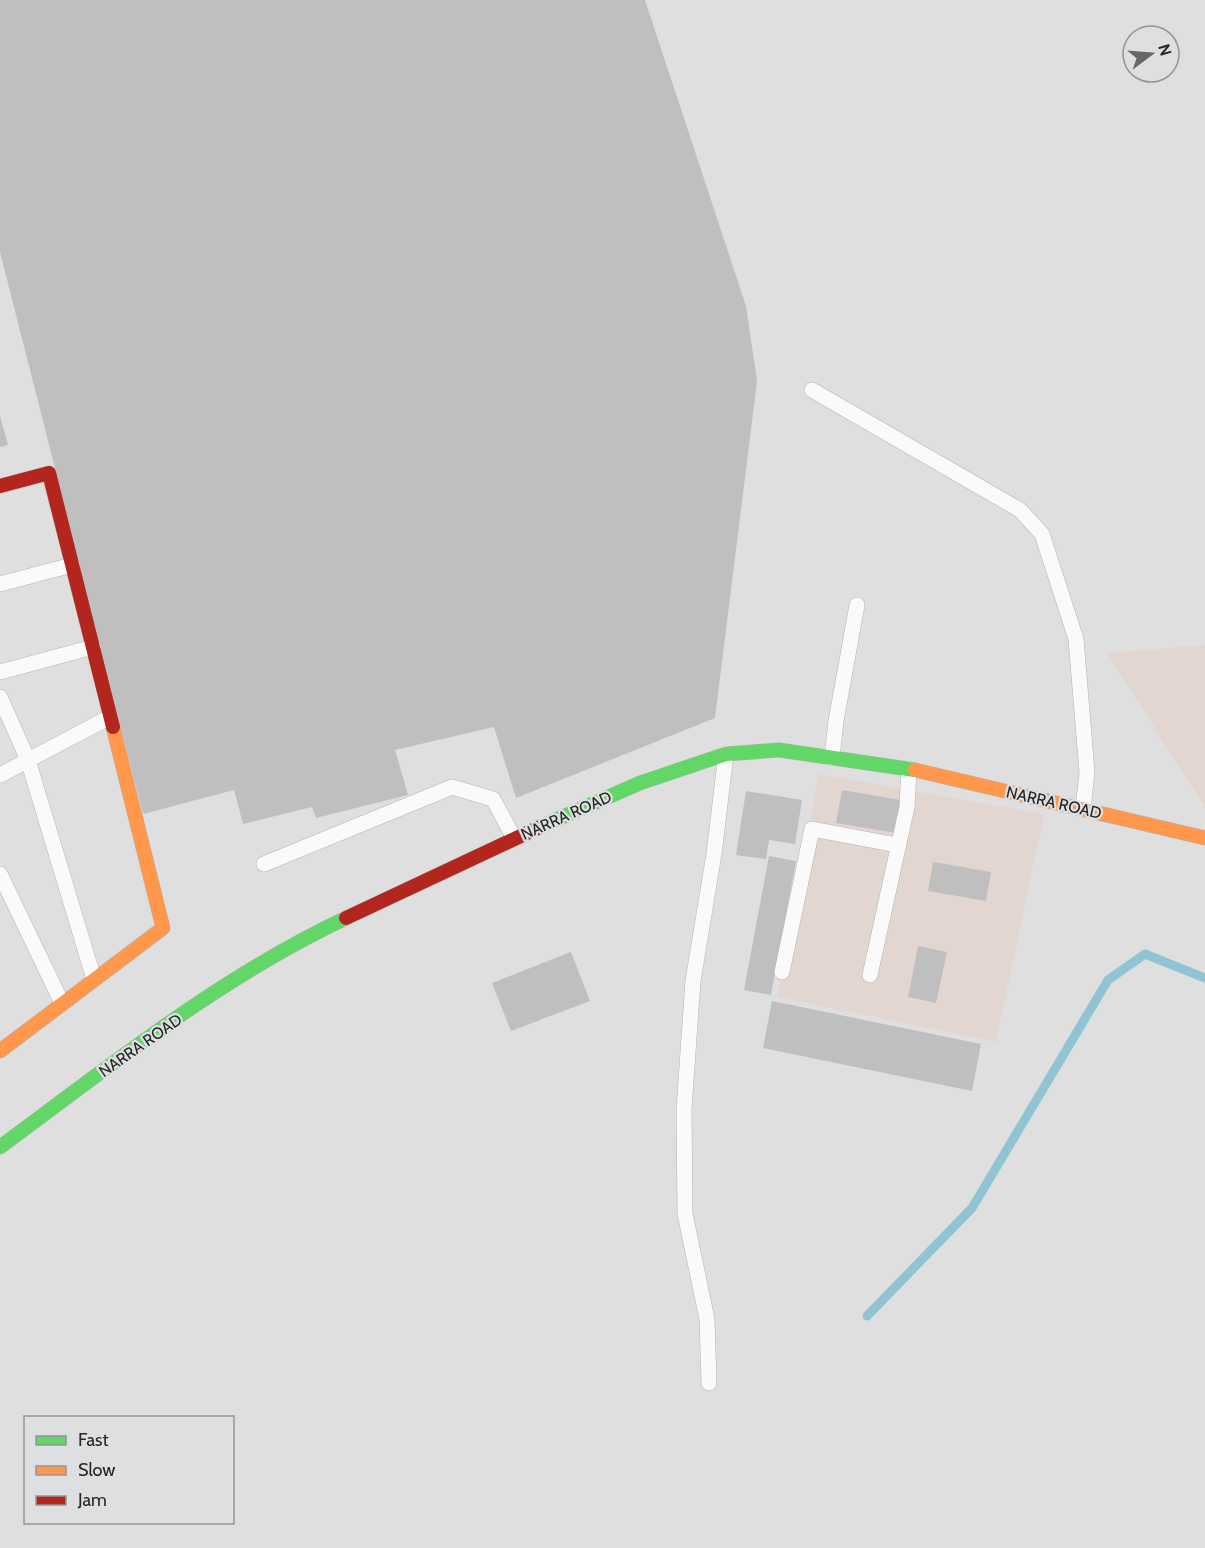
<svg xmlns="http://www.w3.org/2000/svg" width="1205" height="1548" font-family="Cabin,sans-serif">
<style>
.industrial{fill:#e3d6d1}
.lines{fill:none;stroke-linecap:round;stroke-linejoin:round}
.stream{stroke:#91c4d2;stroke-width:9}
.building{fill:#c0bfbf}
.lane-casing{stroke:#b5b5b5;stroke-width:16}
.fast-casing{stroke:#b5b5b5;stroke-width:15}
.slow-casing{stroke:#b5b5b5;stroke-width:15}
.jam-casing{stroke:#b5b5b5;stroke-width:15}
.lane{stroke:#fafafa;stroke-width:15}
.fast{stroke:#63d668;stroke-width:14}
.slow{stroke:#ff974d;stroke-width:14}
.jam{stroke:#b3261e;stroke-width:14}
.labels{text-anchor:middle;stroke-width:4.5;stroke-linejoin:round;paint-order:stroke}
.street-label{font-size:16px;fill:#262627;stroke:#dedfe0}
</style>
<rect width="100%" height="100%" fill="#dfdfdf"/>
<!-- industrial -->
<path class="industrial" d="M1205,645V807L1107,653Z
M819,774L1044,814L996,1042L777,997Z"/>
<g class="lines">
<!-- stream -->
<path class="stream" d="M867,1316L972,1208L1108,980L1145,954L1205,978"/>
</g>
<!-- building -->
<path class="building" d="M0,0H645L746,306L757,381L715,718L516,798L494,727L395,750L408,795L316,818L312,807L243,824L234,790L143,814L0,252Z
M0,416L8,445L0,447Z
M842,790L901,800L896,833L836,823Z
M746,791L802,800L795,844L769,840L766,859L736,855Z
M769,856L796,861L771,995L744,990Z
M933,862L991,872L986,901L928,891Z
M918,946L947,952L936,1003L908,997Z
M571,952L590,1001L511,1031L492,983Z
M772,1001L981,1044L972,1091L763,1048Z"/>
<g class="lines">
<defs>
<path id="lane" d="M812,390L1020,510L1042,534L1076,639L1087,772L1083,809
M0,584L72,565
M0,672L93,647
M0,697L28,760L94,979
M832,758L836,721L857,605
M0,775L110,717
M264,864L452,787L493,799L514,838
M0,874L62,1003
M782,972L812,829L897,845
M870,975L907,807L909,769
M709,1383L707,1319L685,1214L684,1109L693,981L714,854L726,754"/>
<path id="fast" d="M542,826L640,783L726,754L779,750L915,770
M0,1147C111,1065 221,977 346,918"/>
<path id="slow" d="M915,770L1205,838
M0,1051L163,928L113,727"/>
<path id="jam" d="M0,486L49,473L113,727
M346,918L542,826"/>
</defs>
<!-- lane casing -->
<use href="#lane" class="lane-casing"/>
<!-- fast casing -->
<use href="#fast" class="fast-casing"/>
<!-- slow casing -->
<use href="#slow" class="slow-casing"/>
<!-- jam casing -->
<use href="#jam" class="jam-casing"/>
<!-- lane -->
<use href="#lane" class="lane"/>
<!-- fast -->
<use href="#fast" class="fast"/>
<!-- slow -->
<use href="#slow" class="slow"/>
<!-- jam -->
<use href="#jam" class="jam"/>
</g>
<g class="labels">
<!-- street labels -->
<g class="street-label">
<text transform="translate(1054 802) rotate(13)" y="6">NARRA ROAD</text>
<text transform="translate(566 815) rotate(-24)" y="6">NARRA ROAD</text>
<text transform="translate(140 1045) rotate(-35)" y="6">NARRA ROAD</text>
</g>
</g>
<!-- legend -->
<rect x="24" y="1416" width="210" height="108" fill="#dedfe0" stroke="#949596" stroke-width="1.5"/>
<rect x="36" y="1436" width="30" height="9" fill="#63d668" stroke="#949596" stroke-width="1.5"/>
<text x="78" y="1446" font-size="18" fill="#262627">Fast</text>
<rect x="36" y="1466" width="30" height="9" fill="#ff974d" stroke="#949596" stroke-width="1.5"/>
<text x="78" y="1476" font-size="18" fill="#262627">Slow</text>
<rect x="36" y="1496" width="30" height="9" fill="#b3261e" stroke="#949596" stroke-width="1.5"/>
<text x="78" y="1506" font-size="18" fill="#262627">Jam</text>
<!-- north arrow -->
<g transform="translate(1151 54) rotate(74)"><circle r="28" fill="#dedfe0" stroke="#949596" stroke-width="1.5"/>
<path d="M0-4.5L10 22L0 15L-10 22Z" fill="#676767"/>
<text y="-9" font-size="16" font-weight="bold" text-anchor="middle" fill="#262627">N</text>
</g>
</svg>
